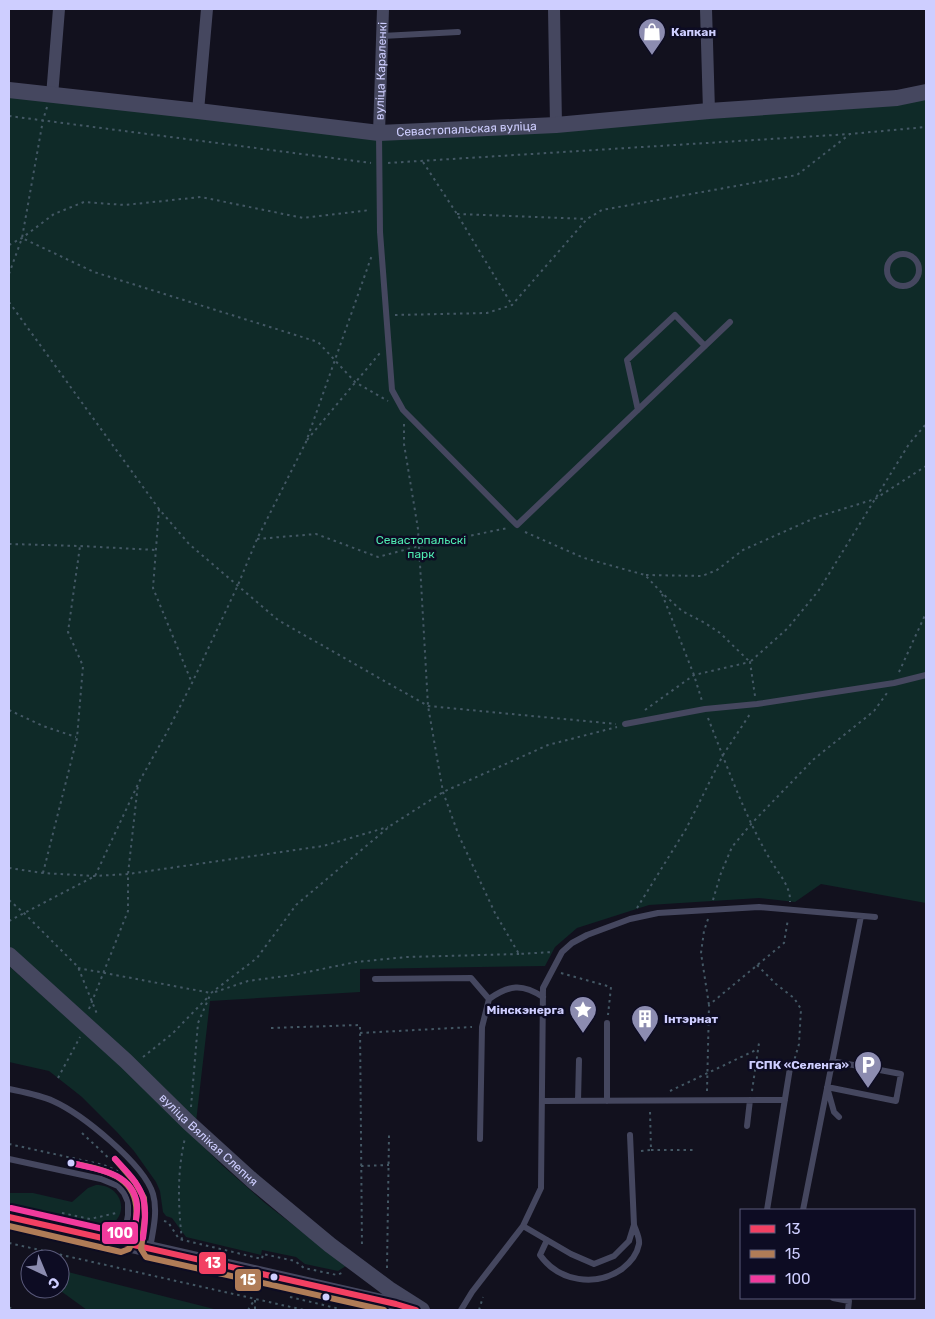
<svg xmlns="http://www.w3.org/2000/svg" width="935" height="1319" font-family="Rubik,sans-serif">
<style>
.green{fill:#0f2a28}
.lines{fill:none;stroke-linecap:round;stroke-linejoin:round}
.path{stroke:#445865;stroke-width:2;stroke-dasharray:2.5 4;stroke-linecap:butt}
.service{stroke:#45475f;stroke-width:6}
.minor{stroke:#45475f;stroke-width:12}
.tertiary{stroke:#45475f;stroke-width:16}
.bus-1-casing{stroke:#0d0c23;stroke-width:10}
.bus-2-casing{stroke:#0d0c23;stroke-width:10}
.bus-3-casing{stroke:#0d0c23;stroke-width:10}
.bus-1{stroke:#f24062;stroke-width:6}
.bus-2{stroke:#b07c57;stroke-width:6}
.bus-3{stroke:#f13a9d;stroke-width:6}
.bus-dot{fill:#ceceff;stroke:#0d0c23;stroke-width:2}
.labels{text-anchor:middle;stroke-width:5;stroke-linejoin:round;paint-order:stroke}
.poi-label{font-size:12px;font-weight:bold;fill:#ceceff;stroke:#0d0c23;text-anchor:start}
.street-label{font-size:12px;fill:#ceceff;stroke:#0d0c23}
.park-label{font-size:12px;fill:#4feab1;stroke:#0d0c23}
.line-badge{stroke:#0d0c23;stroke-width:2}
.badge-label{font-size:14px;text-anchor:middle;font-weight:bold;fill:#fff}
</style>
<rect width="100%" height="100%" fill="#12111e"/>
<!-- green -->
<path class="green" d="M9,96L378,137L926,97V903L821,884L795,902L759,898L649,905L577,928L555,947L545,966L360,969V992L210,1001L196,1122L9,946Z
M9,966L123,1067L223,1166L265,1203L346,1266L338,1271L305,1264L296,1257L262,1250L261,1255L186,1237L172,1218L166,1216L163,1212L160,1191L156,1182L134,1151L117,1132L82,1097L49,1071L9,1062Z
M96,1185C124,1185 131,1218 105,1228L9,1208V1193H33L72,1202L88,1188Z
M60,1270L218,1310H87L58,1289H60Z"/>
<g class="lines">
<!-- path -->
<path class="path" d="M47,107L43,120L22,238L94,272L318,342L355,382L388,401
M9,116L371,163
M423,162L457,214L512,305
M388,163L850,134L926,127
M457,214L587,219
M9,245L22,238L54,214L84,202L125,205L201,197L303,218L370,210
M9,274L22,238
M9,302L159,509L189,544L278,620L428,706L616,724
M395,315L487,313L512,305L587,219L602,210L797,175L850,134
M404,424V444L418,529L428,706L443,792L459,836L495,913L519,954L552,952
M307,440L380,353
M159,509L153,588L192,683
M525,532L584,558L645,575L661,592L682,611L705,623L720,633L750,662L788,628L819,590L909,444L926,424
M257,539L316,534L378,557L419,546L508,528
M9,544L80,546L156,550
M646,575L702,576L717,570L743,550L817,517L875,499L926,466
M662,594L694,675L702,701
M899,672L926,613
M9,710L43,726L76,737
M645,710L694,675L750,662L755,696
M708,718C727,766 745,817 771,861C779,874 791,887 790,902
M9,868L43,873L95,876L128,874L323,846L388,827
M43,873L77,738L83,666L68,632L80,546
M9,900L25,914L78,967L97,1014
M713,900L721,873L732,847L752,823L814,759L874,711L887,693
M637,908L686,829L723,755L750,714
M708,919L704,931L701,953L709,1005
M9,921L95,876L139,782L166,734L192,683L238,585L257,539L306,442L372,255
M757,965L776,984L794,998L801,1009L799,1044L794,1061
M78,968L211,993
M561,973L611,987L608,1015
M215,992L248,981L293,975L356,962L407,957L519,954
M89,1009L128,911V874L138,784
M271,1028L360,1025L362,1248
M360,1033L472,1027
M143,1057L172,1034L209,996
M755,1066L783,1065
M58,1078L80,1037
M670,1091L758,1049
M707,1091L709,1005L784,943L788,919
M752,1091L759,1043
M191,1107L198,1023L211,993L257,958L296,905L390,826L443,792L548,745L617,727
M82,1133L130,1178
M9,1144L104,1165L122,1173L136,1187
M651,1150H696
M641,1151L651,1150L650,1111
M361,1166L389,1165
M136,1188L142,1204L141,1217
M62,1213L90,1219L116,1213
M164,1221L168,1222L179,1239L262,1259L263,1254L295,1261L304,1268L337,1275L344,1272
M182,1240C178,1205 177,1172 185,1138
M9,1243L304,1310
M387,1268L389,1135
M290,1297L340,1309L339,1310
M255,1300V1310
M9,1307L13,1310
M248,1310L255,1299
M479,1310L483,1297"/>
<!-- service -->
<path class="service" d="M382,36L458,32
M379,134L380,232L392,390L403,410L517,525L730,322
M887 270a16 16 0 1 1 32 0a16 16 0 1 1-32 0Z
M638,410L627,360L675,315L705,346
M625,724L705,709L757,704L894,683L926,675
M375,979L471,978L489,999
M832,1061L901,1074L896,1101L827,1087L834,1112L839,1117
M9,1089C23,1092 40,1095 53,1101C82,1114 144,1164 153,1194C158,1211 153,1231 150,1248
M542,1101L785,1100
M578,1101L579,1060
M607,1101V1023
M747,1126L750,1100
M480,1139L482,1027L489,999C509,985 522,983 543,997
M9,1159L101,1179L118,1186L124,1193L128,1202V1215L123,1242
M767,1210L790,1068
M803,1210L861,916
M523,1226L571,1254L594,1264L614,1256L629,1241L634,1225L630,1135
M547,1240L540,1255C559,1282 596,1287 622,1269C631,1262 637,1255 639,1244C640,1238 636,1231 634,1225
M833,1298L849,1301L848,1310
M461,1310L472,1292L523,1226L541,1188L543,988L562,952L572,943L587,935L630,919L658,913L759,907L875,917"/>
<!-- minor -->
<g class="minor">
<path d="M554,9L556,125"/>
<path d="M706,9L709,111"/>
<path d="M52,96L59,9"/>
<path d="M198,111L207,9"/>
<path id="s1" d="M379,133L383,9"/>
</g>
<!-- tertiary -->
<g class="tertiary">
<path id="s2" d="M9,90L198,111L379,133L556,125L709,111L897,98L926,92"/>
<path id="s3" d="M9,955L126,1061L189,1123L253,1181L330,1245L389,1289L422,1310"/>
<path d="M9,1217L412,1309"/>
</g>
<defs>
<path id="bus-1" d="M9,1217L396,1304L416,1310"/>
<path id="bus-2" d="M115,1159L135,1182L144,1198L145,1217L141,1249L146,1257L384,1310
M9,1226L121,1252L129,1249C134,1241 135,1228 136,1219C141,1175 104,1170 71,1163"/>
<path id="bus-3" d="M71,1163C96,1169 133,1172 137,1204C138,1214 135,1223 134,1232
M11,1208L143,1238C149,1197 143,1188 115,1159"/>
</defs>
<!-- bus-1 casing -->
<use href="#bus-1" class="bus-1-casing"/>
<!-- bus-2 casing -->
<use href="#bus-2" class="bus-2-casing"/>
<!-- bus-3 casing -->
<use href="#bus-3" class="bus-3-casing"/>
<!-- bus-1 -->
<use href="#bus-1" class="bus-1"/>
<!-- bus-2 -->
<use href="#bus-2" class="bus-2"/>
<!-- bus-3 -->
<use href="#bus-3" class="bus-3"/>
</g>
<!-- icons -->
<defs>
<symbol id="shop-pin" viewBox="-11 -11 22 30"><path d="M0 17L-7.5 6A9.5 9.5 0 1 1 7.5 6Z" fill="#8c8cb0" stroke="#0d0c23"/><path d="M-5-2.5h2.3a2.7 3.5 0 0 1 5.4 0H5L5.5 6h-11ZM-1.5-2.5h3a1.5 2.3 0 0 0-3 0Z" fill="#fff"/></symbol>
<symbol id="sight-pin" viewBox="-11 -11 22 30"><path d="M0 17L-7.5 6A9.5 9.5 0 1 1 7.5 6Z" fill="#8c8cb0" stroke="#0d0c23"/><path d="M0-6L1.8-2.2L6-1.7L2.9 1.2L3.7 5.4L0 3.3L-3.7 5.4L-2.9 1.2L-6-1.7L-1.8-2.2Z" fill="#fff"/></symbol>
<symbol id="building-pin" viewBox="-11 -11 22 30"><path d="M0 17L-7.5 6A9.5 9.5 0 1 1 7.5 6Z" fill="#8c8cb0" stroke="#0d0c23"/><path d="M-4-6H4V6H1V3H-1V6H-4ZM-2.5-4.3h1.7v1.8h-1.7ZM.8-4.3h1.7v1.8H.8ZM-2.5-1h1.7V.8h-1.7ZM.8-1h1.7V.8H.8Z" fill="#fff"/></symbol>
<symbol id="parking-pin" viewBox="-11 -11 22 30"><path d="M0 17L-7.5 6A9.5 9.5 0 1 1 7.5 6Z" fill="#8c8cb0" stroke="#0d0c23"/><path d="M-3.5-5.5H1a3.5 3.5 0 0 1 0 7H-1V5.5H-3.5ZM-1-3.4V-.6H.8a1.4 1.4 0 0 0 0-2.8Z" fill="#fff"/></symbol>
</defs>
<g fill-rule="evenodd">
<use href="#shop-pin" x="636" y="16" width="32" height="43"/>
<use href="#sight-pin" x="567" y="994" width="32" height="43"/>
<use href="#building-pin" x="629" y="1003" width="32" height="43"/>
<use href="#parking-pin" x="852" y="1049" width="32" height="43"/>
</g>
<!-- markers -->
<g class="bus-dot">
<circle cx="71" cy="1163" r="4.5"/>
<circle cx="274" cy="1277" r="4.5"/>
<circle cx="326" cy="1297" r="4.5"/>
</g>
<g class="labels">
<!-- poi labels -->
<g class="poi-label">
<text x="671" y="36">Капкан</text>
<text x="564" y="1014" text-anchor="end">Мінскэнерга</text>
<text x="664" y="1023">Інтэрнат</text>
<text x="849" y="1069" text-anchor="end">ГСПК «Селенга»</text>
</g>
<!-- street labels -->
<g class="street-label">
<text dy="4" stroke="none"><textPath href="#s1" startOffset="62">вуліца Караленкі</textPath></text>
<text dy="4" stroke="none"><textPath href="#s2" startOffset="460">Севастопальская вуліца</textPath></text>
<text dy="4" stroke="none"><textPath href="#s3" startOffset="272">вуліца Вялікая Слепня</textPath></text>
</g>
<!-- park labels -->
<g class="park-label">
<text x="421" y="544">Севастопальскі<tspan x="421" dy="14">парк</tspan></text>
</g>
</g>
<g class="line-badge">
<rect x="101" y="1221" width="38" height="24" rx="5" fill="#f13a9d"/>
<rect x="198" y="1251" width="29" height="24" rx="5" fill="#f24062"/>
<rect x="234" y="1268" width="28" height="24" rx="5" fill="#b07c57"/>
</g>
<g class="badge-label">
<text x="120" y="1238">100</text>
<text x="213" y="1268">13</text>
<text x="248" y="1285">15</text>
</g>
<!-- border -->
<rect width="935" height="1319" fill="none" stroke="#ceceff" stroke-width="20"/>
<!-- legend -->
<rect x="740" y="1209" width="175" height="90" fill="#0d0c23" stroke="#5a5a7b"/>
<rect x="750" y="1225" width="25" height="8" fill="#f24062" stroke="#5a5a7b"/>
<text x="785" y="1234" font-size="15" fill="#ceceff">13</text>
<rect x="750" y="1250" width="25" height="8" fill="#b07c57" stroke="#5a5a7b"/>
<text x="785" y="1259" font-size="15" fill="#ceceff">15</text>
<rect x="750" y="1275" width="25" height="8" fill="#f13a9d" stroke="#5a5a7b"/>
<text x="785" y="1284" font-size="15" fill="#ceceff">100</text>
<!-- north arrow -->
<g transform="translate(45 1274) rotate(136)"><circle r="24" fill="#0d0c23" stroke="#5a5a7b"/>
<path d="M0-4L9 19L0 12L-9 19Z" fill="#8c8cb0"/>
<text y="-8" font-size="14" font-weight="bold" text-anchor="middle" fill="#ceceff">С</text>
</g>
</svg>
